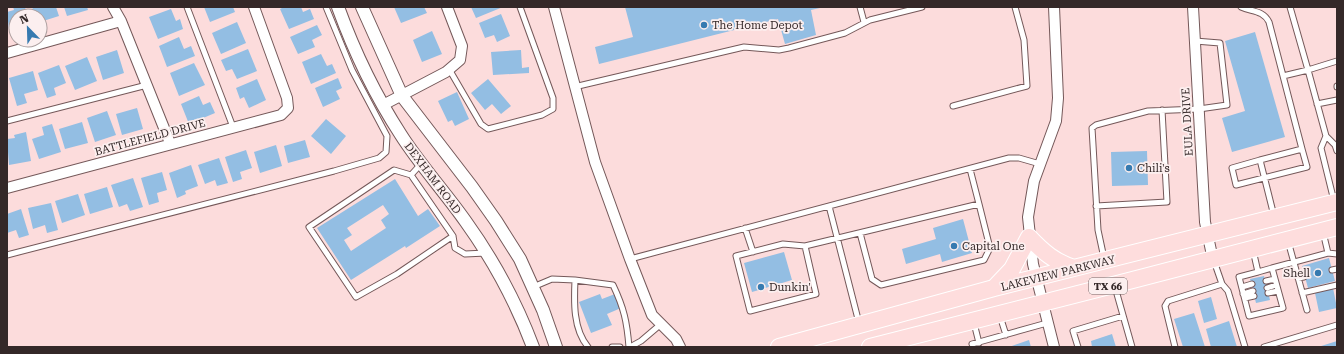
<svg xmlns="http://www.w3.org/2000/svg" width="1344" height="354" font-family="'Roboto Serif',serif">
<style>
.building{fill:#93bee3;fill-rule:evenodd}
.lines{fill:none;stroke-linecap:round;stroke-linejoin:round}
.service-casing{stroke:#745859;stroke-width:7}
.minor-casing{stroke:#745859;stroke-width:12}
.tertiary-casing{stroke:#745859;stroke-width:14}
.primary-casing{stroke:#fff;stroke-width:18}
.service{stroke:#fff;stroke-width:5}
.minor{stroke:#fff;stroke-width:10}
.tertiary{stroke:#fff;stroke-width:12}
.primary{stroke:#fedddd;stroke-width:16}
.poi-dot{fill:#367ab0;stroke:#fcefef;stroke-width:1.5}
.labels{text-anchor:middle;stroke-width:3.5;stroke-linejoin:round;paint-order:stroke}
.shield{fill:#fcefef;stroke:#706464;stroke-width:1}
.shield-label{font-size:10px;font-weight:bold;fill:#342828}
.poi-label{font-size:11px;fill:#342828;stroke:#fcefef;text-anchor:start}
.street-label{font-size:11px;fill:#342828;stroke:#fcefef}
</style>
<rect width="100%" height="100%" fill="#fcdcdc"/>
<!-- building -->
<path class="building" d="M13,7H25L27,16H16V28L9,30L7,12L14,10Z
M32,7H56L59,16L40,22V16H35Z
M64,7H87L88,10L67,16Z
M204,7H233L235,12L210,22Z
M284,7H301L303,12L310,9L314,19L289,29L280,9Z
M394,7H424L427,13L401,23Z
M471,7H503L476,18Z
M625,7H820V8L811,10L816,35L785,44L778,19L599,64L595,47L633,37Z
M171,9L176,21L180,19L183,29L158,39L149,17Z
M501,14L510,36L497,42L494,35L485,38L479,23Z
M237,22L246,43L221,54L212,33Z
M317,25L322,35L312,40L315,47L298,54L290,37Z
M432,31L442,54L422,62L413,40Z
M1255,32L1285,137L1232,152L1222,118L1245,111L1225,41Z
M179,37L184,49L191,46L195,56L167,67L159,46Z
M248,49L257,71L237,79L232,69L226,71L221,60Z
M117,50L124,73L103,80L96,57Z
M521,50L522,68L529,67V73L493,75L491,52Z
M321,54L327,66L332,64L336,73L311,84L302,62Z
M87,57L97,81L75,90L65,66Z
M194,63L205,85L179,96L170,73Z
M59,65L66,83L54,88L56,95L47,98L38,73Z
M33,71L38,90L24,94L27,103L17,106L9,78Z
M338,78L342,88L336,91L340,99L323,107L315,88Z
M257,79L266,100L249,108L244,97L240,99L236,88Z
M488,79L511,106L501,114L492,104L485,110L471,93Z
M457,92L469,119L455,126L452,120L448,122L438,101Z
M199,96L203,105L210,102L215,113L189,124L181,104Z
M137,108L143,129L122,135L116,114Z
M107,111L116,135L95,142L87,118Z
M326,119L346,136L331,154L311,136Z
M82,122L88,143L65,149L59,129Z
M52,124L61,152L39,159L32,139L44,135L42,127Z
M26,132L31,161L9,165L7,139L15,138L14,135Z
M305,140L310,157L288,163L284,146Z
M276,145L282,166L260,173L254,152Z
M246,150L252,168L240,172L242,179L233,182L225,157Z
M1147,151L1148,185L1112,186L1111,152Z
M219,158L228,183L217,186L215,180L205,184L198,165Z
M191,165L198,186L185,191L186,194L177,198L169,173Z
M162,172L167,190L157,193L159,202L149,205L141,178Z
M133,178L143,207L130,211L127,204L119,207L111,185Z
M395,179L418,216L428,209L440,226L406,248L405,246L351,280L317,228ZM383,205L389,214L381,220L386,228L351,251L344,240L352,235L347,228Z
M107,187L113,207L90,214L84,194Z
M78,194L85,215L62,223L55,201Z
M51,203L58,230L47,233L45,225L33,229L28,208Z
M21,209L29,235L19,238L16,230L7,233V214Z
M963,219L972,253L942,262L940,254L906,264L902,249L936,239L933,228Z
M784,252L792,280L752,292L744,263Z
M1329,258L1335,281L1308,288L1302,266Z
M1264,276L1270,300L1256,303L1250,279Z
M1333,288L1337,308L1319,312L1315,293Z
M600,294L602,299L615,294L621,308L607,314L612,325L591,333L579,302Z
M1211,297L1217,319L1204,323L1198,301Z
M1194,313L1205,347H1183L1174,319Z
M1229,321L1237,347H1211L1206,329Z
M1112,334L1116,347H1092L1091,341Z
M1029,340L1031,347H1009Z
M1337,341V347H1318Z"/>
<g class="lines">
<defs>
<path id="service" d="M187,7L233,127
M860,7L864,22
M1241,7C1252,12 1263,10 1269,22L1302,149L1260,160L1274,216
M1337,61L1308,70L1326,136L1335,145L1337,151
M449,69L481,124L488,129L542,115L553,109V98L520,7
M1283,76L1308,70L1290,7
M1337,86V87
M574,87L744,47L779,50L789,48L845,33L870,20L922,7
M1317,104L1337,100
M953,106L1027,86L1024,40L1015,7
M7,121L147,85
M1326,136L1321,148L1334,201
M1260,160L1232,168L1236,185L1307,167L1302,149
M421,164L411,175L394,170L309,227L356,297L397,274L453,236
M970,169L979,204
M411,175L453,236L455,248L465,254L486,253
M829,206L859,323
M1096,206L1167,202L1162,110
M745,228L753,252
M1288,241L1307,310
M805,246L816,294L750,311L736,256L783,244L805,246L979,204L990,248L984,260L881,285L872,279L860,233
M1253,250L1258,272L1272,268L1283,308L1249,316L1239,277L1258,272
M1328,253L1337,254
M7,255L334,171L379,158L386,152L387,136L352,70L326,7
M1104,258L1098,230L1092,128L1096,125L1148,111L1199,109L1227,105L1220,43L1195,41
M630,259L1009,158H1019L1040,164
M1214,261L1222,284L1228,291L1245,347
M1272,268L1328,253L1323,232
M1332,270L1337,269
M1298,278L1304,277
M575,280L613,285C624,308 627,322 629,347
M1266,281L1275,279
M533,287L552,279L575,280C574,302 573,329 588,347
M1115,287L1132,347
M1242,287L1252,284
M1267,288L1276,285
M1268,293L1278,291
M1302,293L1337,285
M1243,294L1253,291
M1245,298L1254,296
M1000,316L1006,335
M974,323L979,343
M972,344L1047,323
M612,347H620
M630,347L641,341L661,324
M1078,347L1073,331L1123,316
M1175,347L1165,306L1168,301L1222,284
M1264,347L1337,325"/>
<path id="minor" d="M113,7L121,21L170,143
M554,7L595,162L630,259L652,315L676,339L680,347
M1193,7L1205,222L1213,260
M7,53L121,21
M383,105L446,72L460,60L462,46L447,7
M7,188L281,115L288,108L287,98L254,7
M1054,347L1033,264L1028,217L1034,181L1056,121L1058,98L1054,7"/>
<path id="tertiary" d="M338,7C354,51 375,95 401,135C420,165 445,192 466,222C494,261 516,302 533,347
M362,7L402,96L472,187L496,221L520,259L543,310L556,347"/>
<path id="primary" d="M994,288L1012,269L1029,237C1043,252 1055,262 1074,268
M779,347L994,288L1337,202
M870,347C1025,307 1182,268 1337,227"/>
</defs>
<!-- service casing -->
<use href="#service" class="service-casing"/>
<!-- minor casing -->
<use href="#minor" class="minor-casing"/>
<!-- tertiary casing -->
<use href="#tertiary" class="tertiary-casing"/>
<!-- primary casing -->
<use href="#primary" class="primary-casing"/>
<!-- service -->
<use href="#service" class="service"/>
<!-- minor -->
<use href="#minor" class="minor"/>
<!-- tertiary -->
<use href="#tertiary" class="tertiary"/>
<!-- primary -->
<use href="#primary" class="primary"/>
</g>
<!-- markers -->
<g class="poi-dot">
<circle cx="704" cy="25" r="4"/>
<circle cx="1129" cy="168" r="4"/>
<circle cx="954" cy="246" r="4"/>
<circle cx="1318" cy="273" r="4"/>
<circle cx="761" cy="287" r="4"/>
</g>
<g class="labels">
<!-- shield labels -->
<rect class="shield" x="1089" y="278" width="38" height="16" rx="3"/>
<g class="shield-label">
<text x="1108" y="290">TX 66</text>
</g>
<!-- poi labels -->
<g class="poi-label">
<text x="712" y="29">The Home Depot</text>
<text x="1137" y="172">Chili's</text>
<text x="962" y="250">Capital One</text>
<text x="1310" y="277" text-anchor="end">Shell</text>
<text x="769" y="291">Dunkin'</text>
</g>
<!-- street labels -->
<g class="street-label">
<text transform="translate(1187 122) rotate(-93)" y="4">EULA DRIVE</text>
<text transform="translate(150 137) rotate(-15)" y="4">BATTLEFIELD DRIVE</text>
<text transform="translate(433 178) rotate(53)" y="4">DEXHAM ROAD</text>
<text transform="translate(1058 273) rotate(-14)" y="4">LAKEVIEW PARKWAY</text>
</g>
</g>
<!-- border -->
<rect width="1344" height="354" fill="none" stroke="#342828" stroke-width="16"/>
<!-- north arrow -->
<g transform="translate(28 28) rotate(337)"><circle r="19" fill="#fcefef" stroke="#ac9f9f"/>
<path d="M0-3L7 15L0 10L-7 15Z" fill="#367ab0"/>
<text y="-6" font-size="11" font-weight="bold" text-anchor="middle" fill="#342828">N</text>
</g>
</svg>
